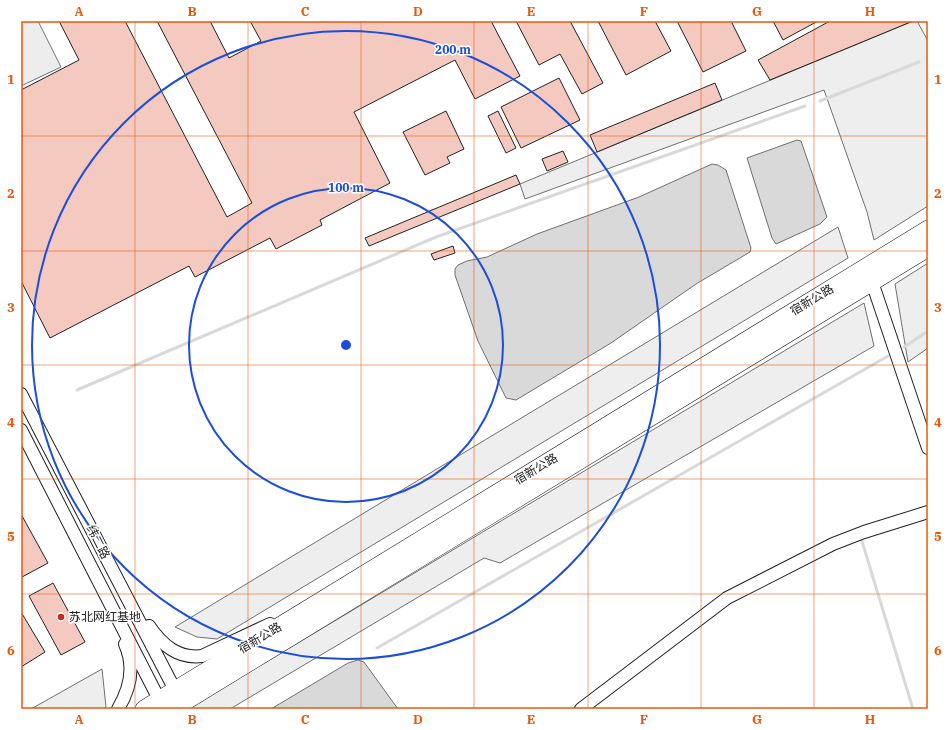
<svg xmlns="http://www.w3.org/2000/svg" width="949" height="730" font-family="'IBM Plex Serif','Noto Sans SC',serif">
<style>
.green{fill:#eee;stroke:#6f6f6f}
.parking{fill:#ededed;stroke:#6f6f6f}
.water{fill:#d9d9d9;stroke:#6f6f6f}
.lines{fill:none;stroke-linecap:round;stroke-linejoin:round}
.stream{stroke:#d9d9d9;stroke-width:3}
.building{fill:#f3c9c0;stroke:#222}
.minor-casing{stroke:#222;stroke-width:14}
.highway-casing{stroke:#222;stroke-width:18}
.minor{stroke:#fff;stroke-width:12}
.highway{stroke:#fff;stroke-width:17}
.grid{fill:none;stroke:#e8590c;stroke-width:1;stroke-opacity:0.55}
.ring{fill:none;stroke:#1d4ed8;stroke-width:2}
.poi-dot{fill:#c62828;stroke:#fff;stroke-width:1.5}
.labels{text-anchor:middle;stroke-width:3;stroke-linejoin:round;paint-order:stroke}
.street-label{font-size:12px;fill:#222;stroke:#fff}
.poi-label{font-size:12px;fill:#222;stroke:#fff;text-anchor:start}
.centre{fill:#1d4ed8;stroke:#fff;stroke-width:2}
.ring-label{font-size:12px;text-anchor:middle;font-weight:bold;fill:#1d4ed8;stroke:#fff;stroke-width:3;stroke-linejoin:round;paint-order:stroke}
.neatline{fill:none;stroke:#e8590c;stroke-width:1.5}
.grid-label{font-size:13px;text-anchor:middle;font-weight:bold;fill:#e8590c}
</style>
<rect width="100%" height="100%" fill="#fff"/>
<!-- green -->
<path class="green" d="M913,21H917L928,41V206L874,240L867,212L824,90L525,199L520,184Z
M838,227L848,258L217,639L197,637L175,627Z
M928,263V348L908,362L895,284Z
M864,303L874,346L500,563L484,558L230,709H188Z
M102,669L106,707L103,709H31Z"/>
<!-- parking -->
<path class="parking" d="M38,21L61,67L21,86V22Z"/>
<!-- water -->
<path class="water" d="M797,140L801,141L827,217L820,224L776,244L772,238L747,158Z
M712,164L718,165L726,170L751,248L750,252L696,284L611,343L516,400L506,398L478,341L455,275V269L458,265L467,261L487,257L537,234L639,197Z
M358,660L364,662L398,709H271L348,663Z"/>
<g class="lines">
<!-- stream -->
<path class="stream" d="M820,101L919,62
M904,347L928,331
M77,390L436,237L805,106
M861,538L913,709
M377,648L888,356"/>
</g>
<!-- building -->
<path class="building" d="M59,21H125L227,217L252,203L157,21H210L229,58L261,41L250,21H491L520,76L475,99L455,60L354,112L390,183L320,220L322,225L276,249L270,238L195,277L189,266L50,338L21,281V90L79,60Z
M516,21H570L603,83L582,94L560,54L539,65Z
M598,21H655L671,51L626,75Z
M677,21H731L746,51L703,72Z
M773,21H818L783,40Z
M830,21H913L770,80L758,60Z
M559,78L580,120L521,148L501,107Z
M715,83L722,100L597,152L590,135Z
M446,111L464,149L447,157L450,163L425,175L403,132Z
M498,111L516,148L506,153L488,116Z
M563,151L568,162L547,171L542,159Z
M516,175L520,184L369,246L365,238Z
M453,246L455,253L434,260L431,254Z
M21,514L48,563L22,577L21,575Z
M53,583L85,642L61,655L29,596Z
M21,612L45,652L21,667Z"/>
<g class="lines">
<defs>
<path id="minor" d="M872,282L928,448
M21,394L175,690
M21,430L164,709
M149,626C162,645 178,659 202,656L270,624
M118,709C130,689 135,666 125,644
M581,709L727,598L833,544L864,532L928,512"/>
<path id="highway" d="M144,709L928,229
M173,709L928,248"/>
</defs>
<!-- minor casing -->
<use href="#minor" class="minor-casing"/>
<!-- highway casing -->
<use href="#highway" class="highway-casing"/>
<!-- minor -->
<use href="#minor" class="minor"/>
<!-- highway -->
<use href="#highway" class="highway"/>
</g>
<!-- grid -->
<path class="grid" d="M135,21V709M248,21V709M361,21V709M474,21V709M588,21V709M701,21V709M814,21V709M21,136H928M21,251H928M21,365H928M21,479H928M21,594H928"/>
<!-- distance rings -->
<g class="ring">
<circle cx="346" cy="345" r="157"/>
<circle cx="346" cy="345" r="314"/>
</g>
<!-- markers -->
<circle class="poi-dot" cx="61" cy="617" r="4"/>
<g class="labels">
<!-- street labels -->
<g class="street-label">
<text transform="translate(812 300) rotate(-31)" y="4">宿新公路</text>
<text transform="translate(536 469) rotate(-31)" y="4">宿新公路</text>
<text transform="translate(98 542) rotate(63)" y="4">纬二路</text>
<text transform="translate(260 638) rotate(-31)" y="4">宿新公路</text>
</g>
<!-- poi labels -->
<g class="poi-label">
<text x="69" y="621">苏北网红基地</text>
</g>
</g>
<circle cx="346" cy="345" r="6" class="centre"/>
<g class="ring-label">
<text x="453" y="54">200 m</text>
<text x="346" y="192">100 m</text>
</g>
<!-- border -->
<rect width="949" height="730" fill="none" stroke="#ffffff" stroke-width="44"/>
<rect x="22" y="22" width="905" height="686" class="neatline"/>
<g class="grid-label">
<text x="79" y="16">A</text>
<text x="192" y="16">B</text>
<text x="305" y="16">C</text>
<text x="418" y="16">D</text>
<text x="531" y="16">E</text>
<text x="644" y="16">F</text>
<text x="757" y="16">G</text>
<text x="870" y="16">H</text>
<text x="11" y="84">1</text>
<text x="938" y="84">1</text>
<text x="11" y="198">2</text>
<text x="938" y="198">2</text>
<text x="11" y="312">3</text>
<text x="938" y="312">3</text>
<text x="11" y="427">4</text>
<text x="938" y="427">4</text>
<text x="11" y="541">5</text>
<text x="938" y="541">5</text>
<text x="11" y="655">6</text>
<text x="938" y="655">6</text>
<text x="79" y="724">A</text>
<text x="192" y="724">B</text>
<text x="305" y="724">C</text>
<text x="418" y="724">D</text>
<text x="531" y="724">E</text>
<text x="644" y="724">F</text>
<text x="757" y="724">G</text>
<text x="870" y="724">H</text>
</g>
</svg>
